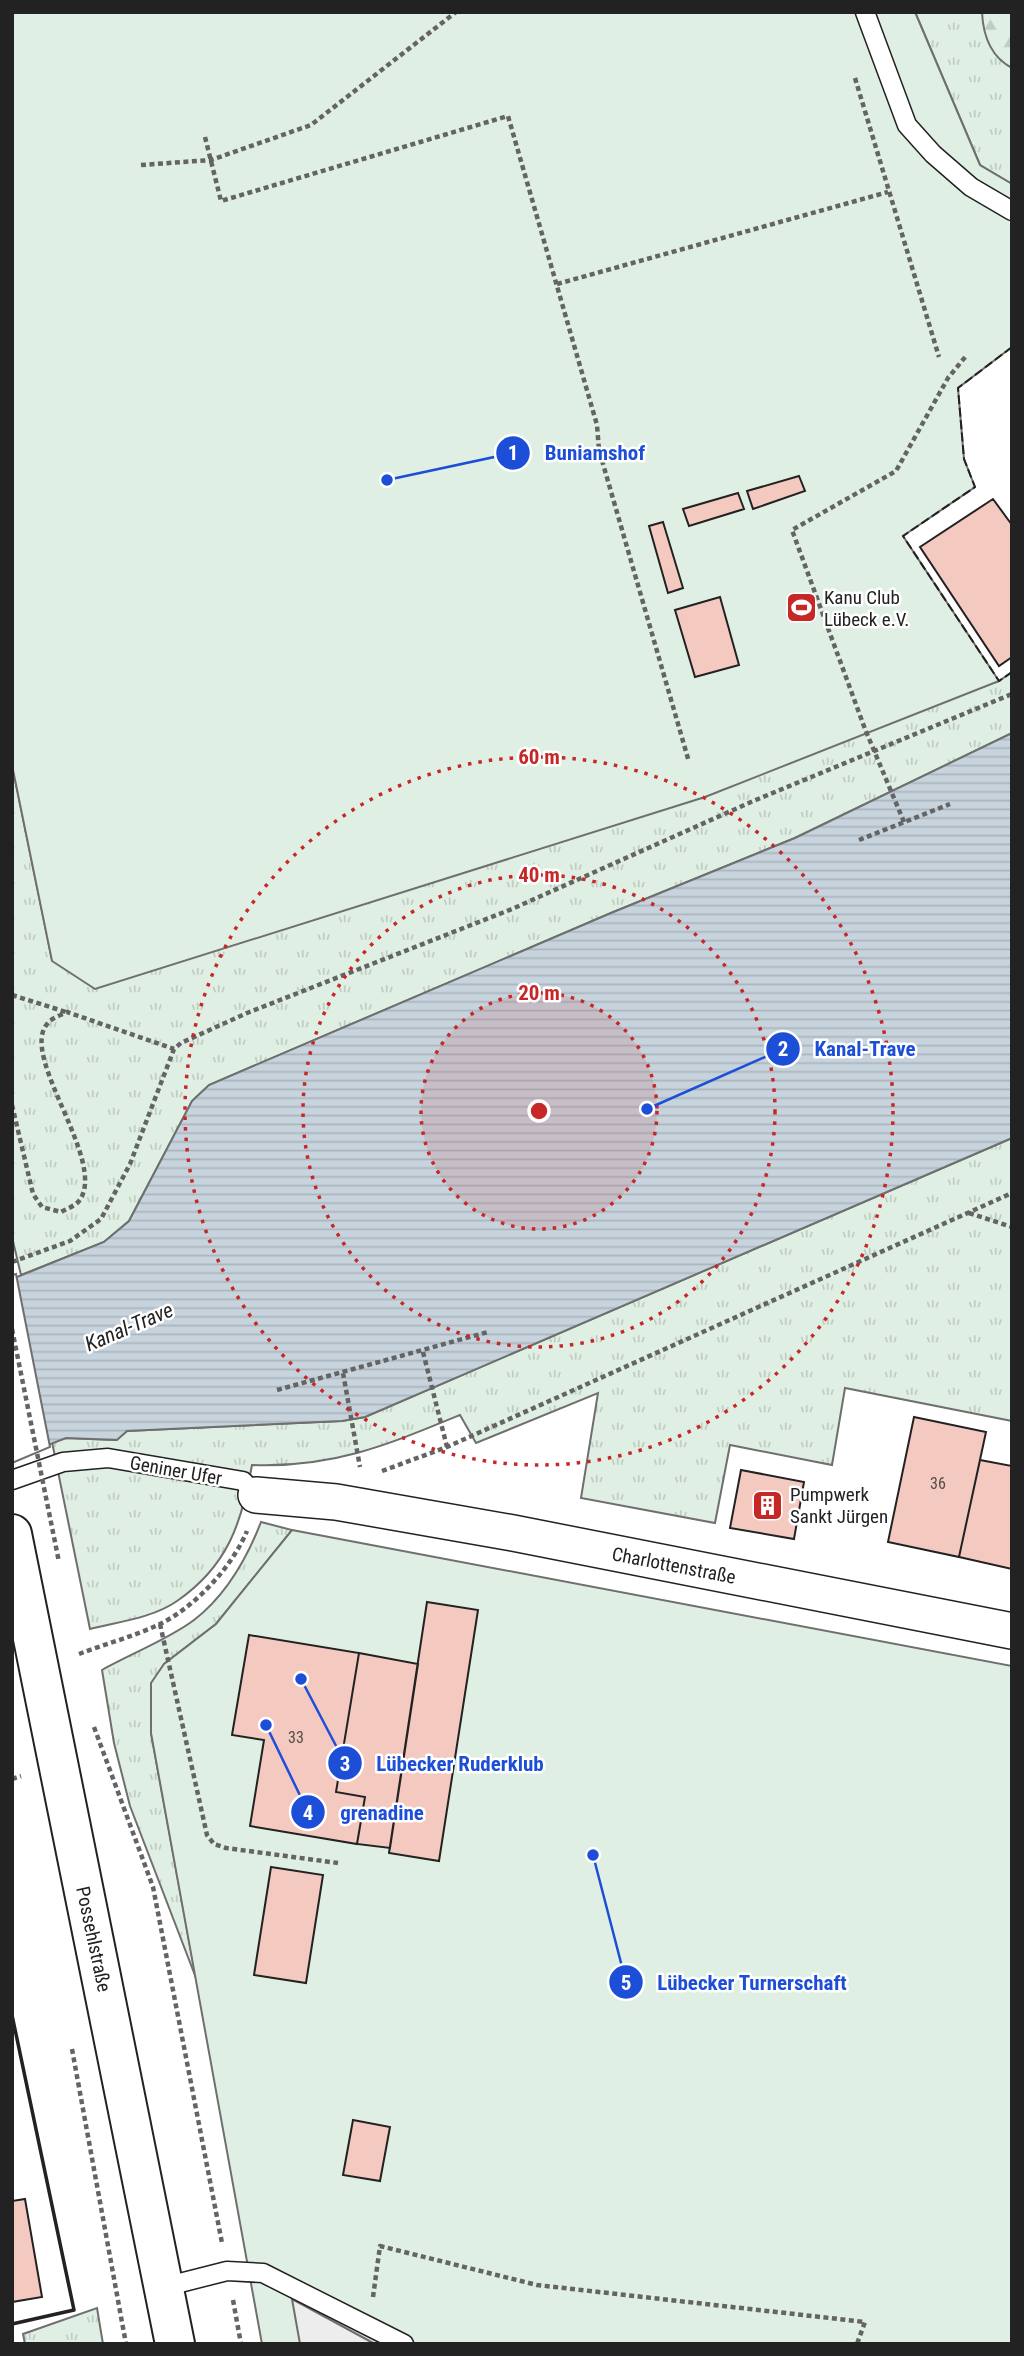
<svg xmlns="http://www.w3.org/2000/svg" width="1024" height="2356" font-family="'Roboto Condensed',sans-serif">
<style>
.grass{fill:url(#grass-tufts);stroke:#6f6f6f;stroke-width:2}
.forest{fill:url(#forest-firs);stroke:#6f6f6f;stroke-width:2}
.pitch{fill:#e0efe3;stroke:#6f6f6f;stroke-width:2}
.parking{fill:#ededed;stroke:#6f6f6f;stroke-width:2}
.water{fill:url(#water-rules);stroke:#6f6f6f;stroke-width:2}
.pier{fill:#fff;stroke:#6f6f6f;stroke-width:2}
.building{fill:#f3c9c0;stroke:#222;stroke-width:2}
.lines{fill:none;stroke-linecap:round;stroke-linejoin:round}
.service-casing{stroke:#222;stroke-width:21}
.minor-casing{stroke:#222;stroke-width:38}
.primary-casing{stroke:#222;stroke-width:42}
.path{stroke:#646464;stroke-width:4.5;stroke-dasharray:5 3.5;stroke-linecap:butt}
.service{stroke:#fff;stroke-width:18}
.minor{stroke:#fff;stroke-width:35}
.primary{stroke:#fff;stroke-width:38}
.path-bridge{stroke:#646464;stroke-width:4.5;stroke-dasharray:5 3.5;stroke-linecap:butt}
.fence{stroke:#222;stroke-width:2;stroke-dasharray:9 3.5;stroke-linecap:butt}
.wall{stroke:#222;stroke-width:3.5}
.ring{fill:none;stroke:#c62828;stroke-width:3.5;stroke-dasharray:3.5 7}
.labels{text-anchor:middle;stroke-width:5;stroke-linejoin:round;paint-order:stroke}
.number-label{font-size:16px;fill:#564c4a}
.poi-label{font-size:19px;fill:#222;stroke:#fff;text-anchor:start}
.street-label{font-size:19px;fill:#222;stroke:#fff}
.water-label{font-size:21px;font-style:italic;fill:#222;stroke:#fff}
.centre{fill:#c62828;stroke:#fff;stroke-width:3.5}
.ring-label{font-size:21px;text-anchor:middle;font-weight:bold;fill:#c62828;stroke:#fff;stroke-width:5;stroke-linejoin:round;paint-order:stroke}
.leader{fill:none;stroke:#1d4ed8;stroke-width:2.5}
.callout-dot{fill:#1d4ed8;stroke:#fff;stroke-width:2.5}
.mark-label{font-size:21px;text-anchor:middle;font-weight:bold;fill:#fff}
.callout-label{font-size:21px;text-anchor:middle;font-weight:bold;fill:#1d4ed8;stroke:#fff;stroke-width:5;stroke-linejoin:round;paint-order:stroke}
</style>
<defs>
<pattern id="grass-tufts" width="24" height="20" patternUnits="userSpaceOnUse" patternTransform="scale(1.75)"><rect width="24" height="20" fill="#e0efe3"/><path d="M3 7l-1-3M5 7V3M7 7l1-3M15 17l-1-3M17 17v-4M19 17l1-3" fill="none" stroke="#c0cdc2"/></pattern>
<pattern id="forest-firs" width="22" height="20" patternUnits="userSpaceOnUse" patternTransform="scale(1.75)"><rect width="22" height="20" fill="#e0efe3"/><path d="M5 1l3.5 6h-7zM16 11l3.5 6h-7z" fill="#c0cdc2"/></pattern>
<pattern id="water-rules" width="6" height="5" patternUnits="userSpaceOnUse" patternTransform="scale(1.75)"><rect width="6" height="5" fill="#c7d3dd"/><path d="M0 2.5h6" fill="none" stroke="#abb5bd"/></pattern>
</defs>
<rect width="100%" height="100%" fill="#fff"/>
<!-- grass -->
<path class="grass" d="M915,12H1012V184L980,165Z
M1012,672V733L795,838L611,913L209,1085L192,1101L129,1221L104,1242L21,1275L12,1237V765L52,960L999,681Z
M1012,1138V1421L845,1388L832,1465L730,1445L715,1523L581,1498L598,1393L476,1443L460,1415C387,1445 333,1468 252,1465C242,1522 228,1566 177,1601C153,1618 117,1622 90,1629L52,1442L66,1438L116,1440L127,1431L342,1421L365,1417Z
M261,1522L292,1530L216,1624L164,1664L151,1733L196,1978L130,1806L114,1743L102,1670C130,1654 169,1639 194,1620C225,1596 247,1558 261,1522Z
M97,2308L103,2344H25L23,2334Z"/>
<!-- forest -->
<path class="forest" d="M982,12H1012V68C991,57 983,35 982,12Z"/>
<!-- pitch -->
<path class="pitch" d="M12,12H915L980,165L1012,184V347L958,388L964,459L975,487L903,536L999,681L705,797L95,989L52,961L12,765Z
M292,1530L1012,1666V2344H262L151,1733V1683L164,1664L216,1624Z"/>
<!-- parking -->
<path class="parking" d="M292,2299L375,2344H300Z"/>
<!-- water -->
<path class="water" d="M1012,733V1138L365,1417L342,1421L127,1431L117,1440L66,1438L12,1459V1279L104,1242L129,1221L192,1101L209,1085L611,913L795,838Z"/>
<!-- pier -->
<path class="pier" d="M16,1274L50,1447L12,1463V1275Z"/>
<!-- building -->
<path class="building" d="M799,476L805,491L753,509L747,491Z
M738,493L744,509L689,526L683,509Z
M993,499L1012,525V657L999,666L920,547Z
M663,522L683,588L668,593L649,526Z
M720,597L739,665L695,677L675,610Z
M914,1417L986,1432L959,1557L888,1542Z
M980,1460L1012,1466V1569L959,1557Z
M741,1470L804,1482L794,1539L730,1528Z
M427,1602L478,1610L439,1861L389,1853Z
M249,1635L359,1653L336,1792L365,1797L357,1844L250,1826L264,1740L232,1735Z
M359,1653L418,1664L390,1848L357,1844L365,1797L336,1792Z
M271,1867L323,1875L306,1983L254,1975Z
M353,2120L390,2127L380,2181L343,2175Z
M25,2199L42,2297L12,2302V2201Z"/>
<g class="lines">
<defs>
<path id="service" d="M865,12L907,125L933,154L971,187L1012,211
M12,1480L63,1462L108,1458L243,1481L256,1495
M164,2287L227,2271L263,2273L404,2344"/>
<path id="minor" d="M256,1495L336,1502L513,1533L1012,1631"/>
<path id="primary" d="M12,1534L175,2344"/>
</defs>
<!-- service casing -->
<use href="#service" class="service-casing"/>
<!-- minor casing -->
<use href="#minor" class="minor-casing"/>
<!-- primary casing -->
<use href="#primary" class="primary-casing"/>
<!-- path -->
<path class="path" d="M855,78L939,357
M205,137L221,201L508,116L597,425L599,450L689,762
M141,165L211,160L311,125L456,12
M557,284L888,192
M904,822L865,729L792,530L896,471L948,378L966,356
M859,840L950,804
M12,995L66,1012
M12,1105L33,1194L42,1207L61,1212C66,1209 75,1206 79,1201C109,1162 17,1055 48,1023C52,1018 61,1015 67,1012L174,1049
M969,1213L1012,1227
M12,1262L70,1241L101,1219L130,1164L174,1049L181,1043L247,1013L512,909L751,802L1012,694
M423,1352L447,1447
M343,1373L360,1467
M277,1390L488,1332
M382,1471L447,1447L1012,1193
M160,1624L207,1835L214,1844L226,1848L338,1863
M79,1654C105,1644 135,1636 160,1624C195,1607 232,1567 247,1531
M94,1727L153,1887L222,2243
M12,1779L21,1776
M72,2049L126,2344
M373,2297L380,2246L537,2285L865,2322L857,2344
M233,2300L241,2344"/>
<!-- service -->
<use href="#service" class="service"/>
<!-- minor -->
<use href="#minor" class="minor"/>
<!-- primary -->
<use href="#primary" class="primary"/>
<!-- path-bridge -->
<path class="path-bridge" d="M12,1329L59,1562"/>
<!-- fence -->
<path class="fence" d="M1012,347L958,388L964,459L975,487L903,536L999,681L1012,672"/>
<!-- wall -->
<path class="wall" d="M12,2015L74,2310L12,2324"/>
</g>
<!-- distance rings -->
<circle cx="539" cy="1111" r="118" fill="#c62828" fill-opacity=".12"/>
<g class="ring">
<circle cx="539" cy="1111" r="118"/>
<circle cx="539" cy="1111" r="236"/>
<circle cx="539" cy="1111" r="354"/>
</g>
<!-- icons -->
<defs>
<symbol id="stadium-square" viewBox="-11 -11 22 22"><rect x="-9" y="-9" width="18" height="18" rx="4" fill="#c62828" stroke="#fff"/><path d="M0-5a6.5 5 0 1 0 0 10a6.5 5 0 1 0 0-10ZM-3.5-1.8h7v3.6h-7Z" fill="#fff"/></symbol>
<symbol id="building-square" viewBox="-11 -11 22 22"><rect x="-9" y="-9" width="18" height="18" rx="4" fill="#c62828" stroke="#fff"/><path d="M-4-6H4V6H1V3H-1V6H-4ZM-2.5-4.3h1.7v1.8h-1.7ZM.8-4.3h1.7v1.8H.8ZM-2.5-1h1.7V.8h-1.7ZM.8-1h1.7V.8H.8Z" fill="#fff"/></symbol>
</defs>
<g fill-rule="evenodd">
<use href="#stadium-square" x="784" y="590" width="35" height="35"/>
<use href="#building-square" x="750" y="1488" width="35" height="35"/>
</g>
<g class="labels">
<!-- number labels -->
<g class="number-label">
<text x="938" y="1489">36</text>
<text x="296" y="1743">33</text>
</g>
<!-- poi labels -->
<g class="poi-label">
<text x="824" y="604">Kanu Club<tspan x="824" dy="22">Lübeck e.V.</tspan></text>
<text x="790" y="1501">Pumpwerk<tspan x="790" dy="22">Sankt Jürgen</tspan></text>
</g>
<!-- street labels -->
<g class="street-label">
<text transform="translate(176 1470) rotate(10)" y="7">Geniner Ufer</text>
<text transform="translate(674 1565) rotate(11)" y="7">Charlottenstraße</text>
<text transform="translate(94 1939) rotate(78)" y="7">Possehlstraße</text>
</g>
<!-- water labels -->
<g class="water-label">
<text transform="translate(129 1327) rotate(-23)" y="7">Kanal-Trave</text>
</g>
</g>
<circle cx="539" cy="1111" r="10" class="centre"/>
<g class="ring-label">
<text x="539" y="764">60 m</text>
<text x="539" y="882">40 m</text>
<text x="539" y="1000">20 m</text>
</g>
<!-- callouts -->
<path class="leader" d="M387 480L513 453M647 1109L783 1049M301 1679L345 1763M266 1725L308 1812M593 1855L626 1982"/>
<g class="callout-dot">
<circle cx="387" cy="480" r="7"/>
<circle cx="647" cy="1109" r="7"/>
<circle cx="301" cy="1679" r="7"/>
<circle cx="266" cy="1725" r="7"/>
<circle cx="593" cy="1855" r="7"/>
<circle cx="513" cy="453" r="18"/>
<circle cx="783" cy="1049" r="18"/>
<circle cx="345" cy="1763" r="18"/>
<circle cx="308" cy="1812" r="18"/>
<circle cx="626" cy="1982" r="18"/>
</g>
<g class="mark-label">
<text x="513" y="460">1</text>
<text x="783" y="1056">2</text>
<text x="345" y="1771">3</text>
<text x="308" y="1820">4</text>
<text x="626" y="1990">5</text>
</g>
<g class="callout-label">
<text x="595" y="460">Buniamshof</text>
<text x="865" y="1056">Kanal-Trave</text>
<text x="460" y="1771">Lübecker Ruderklub</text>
<text x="382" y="1820">grenadine</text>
<text x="752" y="1990">Lübecker Turnerschaft</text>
</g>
<!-- border -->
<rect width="1024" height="2356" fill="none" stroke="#222222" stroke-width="28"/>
</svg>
